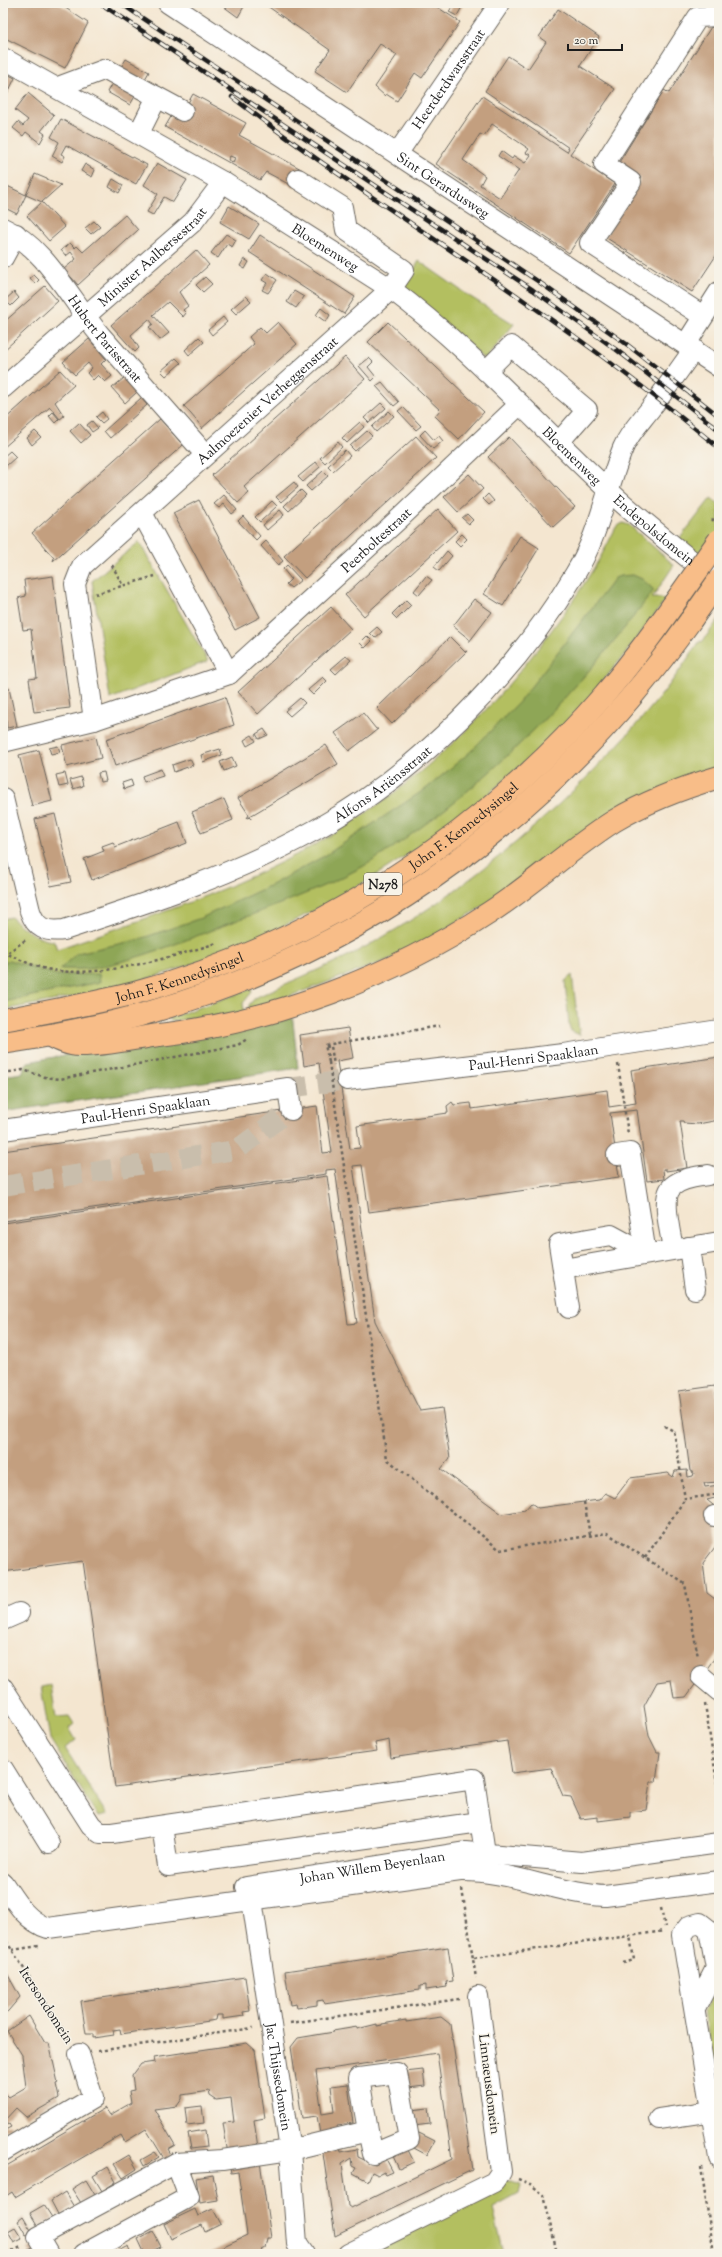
<svg xmlns="http://www.w3.org/2000/svg" width="722" height="2257" font-family="'Sorts Mill Goudy',serif">
<style>
.green{fill:#b3bf61;stroke:#686e3e}
.forest{fill:#8ea657;stroke:#55613a}
.building{fill:#c39f7f;fill-rule:evenodd}
.lines{fill:none;stroke-linecap:round;stroke-linejoin:round}
.minor-tunnel{stroke:#c9beac;stroke-width:20;stroke-dasharray:20 10;stroke-linecap:butt}
.minor-casing{stroke:#68635b;stroke-width:22}
.major-casing{stroke:#68635b;stroke-width:24}
.path{stroke:#68635b;stroke-width:2.5;stroke-dasharray:3 3;stroke-linecap:butt}
.minor{stroke:#fff;stroke-width:20}
.major{stroke:#f8bd88;stroke-width:22}
.rail-casing{stroke:#1c1c1c;stroke-width:4.5}
.rail{stroke:#f7f3e8;stroke-width:3;stroke-dasharray:9;stroke-linecap:butt}
.major-bridge-casing{stroke:#68635b;stroke-width:24;stroke-linecap:butt}
.path-bridge{stroke:#68635b;stroke-width:2.5;stroke-dasharray:3 3;stroke-linecap:butt}
.major-bridge{stroke:#f8bd88;stroke-width:22}
.labels{text-anchor:middle;stroke-width:3;stroke-linejoin:round;paint-order:stroke}
.shield{fill:#f7f3e8;stroke:#5e5c59;stroke-width:1}
.shield-label{font-size:13px;font-weight:bold;fill:#1c1c1c}
.street-label{font-size:14px;fill:#1c1c1c;stroke:#f7f3e8}
</style>
<rect width="100%" height="100%" fill="#f7f3e8"/>
<filter id="ink" filterUnits="userSpaceOnUse"><feTurbulence type="fractalNoise" baseFrequency=".025" numOctaves="2"/><feDisplacementMap in="SourceGraphic" scale="8" xChannelSelector="R" yChannelSelector="G"/><feConvolveMatrix kernelMatrix="1 2 1 2 8 2 1 2 1" color-interpolation-filters="sRGB"/></filter>
<filter id="wash" filterUnits="userSpaceOnUse"><feTurbulence type="fractalNoise" baseFrequency=".012" numOctaves="4" result="noise"/><feDisplacementMap in="SourceGraphic" scale="16" xChannelSelector="R" yChannelSelector="G"/><feGaussianBlur stdDeviation="0.9" result="paint"/><feColorMatrix in="noise" values="0 0 0 0 0 0 0 0 0 0 0 0 0 0 0 0 0 1.4 0 .05"/><feComposite in="paint" operator="in"/></filter>
<g filter="url(#wash)">
<rect width="100%" height="100%" fill="#f4e6d0"/>
<!-- green -->
<path class="green" d="M419,261L469,296L514,324L485,360L403,287Z
M711,498L719,505V574L677,542Z
M623,523L629,525L674,565L652,598H662L665,601C636,639 607,679 574,714C448,845 290,943 113,988C77,997 40,1003 3,1010V919L11,917C23,928 37,940 54,941L57,949C145,919 234,890 316,844C405,794 480,725 542,643C569,607 597,568 616,527Z
M139,542L208,661L110,699L92,581Z
M719,619V771L520,884L404,954L249,1011V1005L255,998C288,982 322,969 354,953C466,895 579,795 659,698C674,680 686,660 700,641L702,642Z
M572,975L579,1031L580,1035L571,1031L569,1025L565,981Z
M251,989L252,992L243,1003L244,1013L171,1021L169,1018Z
M51,1685L56,1717L69,1716L74,1724L69,1728L76,1740L65,1748L107,1815L98,1817L50,1739L41,1687Z
M719,1985V2097L704,2011Z
M505,2180L521,2185L519,2194L493,2208L504,2254H368Z"/>
<!-- forest -->
<path class="forest" d="M633,575L642,579L654,590C587,679 510,763 420,828C401,842 382,856 362,867C316,892 266,909 217,928C179,943 140,958 100,967C87,970 73,969 60,969L77,953L137,940L201,918L271,885L326,855L427,788L470,752L519,702L615,578L620,576Z
M9,960L57,975L99,974L100,982L3,1002V963Z
M292,1012L298,1068L3,1112V1076L22,1073L28,1062Z"/>
<g id="blocks">
<!-- building -->
<path class="building" d="M3,3H58L88,23L65,68L3,37Z
M219,3H246L238,17Z
M263,3H431L460,22L422,78L415,73L397,101L386,94L385,96L375,87L397,55L380,44L347,92L315,71L330,50Z
M454,3H464L457,16L449,12Z
M558,9L599,37L580,66L615,89L570,154L615,184L569,253L436,164L482,96L567,152L569,148L485,91L508,56L528,69L546,42L539,37ZM492,124L529,149L526,153L531,155L525,163L514,156L512,159L501,151L498,156L519,170L500,198L480,185L485,176L463,160L480,134L484,136Z
M711,27L719,32V251L692,292L605,237L641,179L618,164L664,90L669,93Z
M126,59L149,72L130,105L107,92Z
M3,72L15,78L3,103Z
M28,93L54,115L41,131L45,134L40,143L26,132L23,136L13,128L18,122L23,126L28,120L15,110Z
M193,94L246,123L239,135L303,170L294,187L266,172L260,180L165,127L172,115L179,119ZM230,156L235,158L233,162L228,160Z
M61,119L147,165L136,184L66,145L61,154L65,156L62,162L52,156L59,142L51,137Z
M157,163L187,180L173,202L164,197L153,215L147,212L158,194L144,185Z
M85,164L95,170L92,177L81,171Z
M35,174L61,185L42,202L26,195Z
M113,179L123,185L119,193L109,187Z
M3,184L26,195L17,214L3,207Z
M42,202L65,227L49,241L27,216Z
M229,206L259,224L249,239L220,222Z
M125,215L138,230L78,285L64,269L76,259L71,252L66,256L61,250L70,243L75,248L77,246L83,252Z
M94,221L100,227L91,234L85,228Z
M226,234L236,240L232,247L227,244L218,258L211,253Z
M260,235L355,297L344,314L249,252Z
M196,250L209,265L179,292L188,306L183,310L186,313L183,317L168,302L153,315L169,333L160,340L149,327L153,324L149,319L131,335L139,348L135,352L111,325Z
M244,259L249,262L245,269L240,266Z
M267,273L277,280L268,293L262,290L267,283L262,280Z
M34,275L39,280L35,284L30,278Z
M205,277L212,284L203,292L196,285Z
M45,286L58,301L3,351V323Z
M294,291L304,297L296,308L287,302Z
M14,292L19,298L11,306L5,300Z
M246,296L251,301L236,314L231,309Z
M321,308L330,315L326,322L316,315Z
M223,317L227,322L212,335L208,330Z
M278,322L297,344L201,429L202,427L184,406L254,344L249,337L260,327L266,333Z
M388,322L484,412L459,439L435,416L440,410L368,342Z
M199,337L204,342L189,355L185,350Z
M89,339L106,359L101,364L112,376L105,382L98,375L93,380L87,373L92,368L88,363L75,375L63,362Z
M345,357L365,379L244,487L249,493L238,503L212,475Z
M176,358L181,363L166,376L161,371Z
M369,358L373,362L368,367L376,377L372,381L359,366Z
M60,370L74,385L55,402L64,416L60,419L50,407L3,448V421Z
M124,378L137,392L125,403L112,388Z
M382,382L399,402L394,406L376,386Z
M141,398L147,405L110,438L104,431Z
M381,403L386,408L369,423L364,418Z
M403,407L421,426L416,430L398,411Z
M389,411L394,416L376,432L372,427Z
M53,412L59,419L55,423L49,416Z
M102,412L107,419L102,423L96,417Z
M160,419L183,445L53,561L54,558L32,533Z
M92,421L98,428L92,432L87,425Z
M360,422L364,427L347,443L342,438Z
M79,423L90,435L81,443L70,431Z
M425,430L434,440L439,436L443,441L433,449L420,435Z
M35,431L41,437L32,445L27,438Z
M367,431L372,436L355,451L350,446Z
M416,436L436,458L305,578L284,556Z
M509,437L575,507L553,527L488,457Z
M338,442L342,447L325,463L320,458Z
M345,450L350,456L333,471L328,466Z
M10,451L16,457L6,466L3,463V457Z
M316,462L320,467L303,482L298,477Z
M323,471L328,476L311,491L306,486Z
M469,474L483,489L458,512L444,497Z
M294,482L298,487L281,502L276,497Z
M301,490L306,495L289,511L284,506Z
M488,494L494,501L489,505L483,499Z
M224,495L237,510L232,514L224,504L219,508L214,504Z
M199,500L260,617L235,630L173,513Z
M272,501L277,506L260,522L255,517Z
M438,509L457,531L364,616L345,595Z
M280,510L284,515L267,530L263,525Z
M467,514L473,520L469,524L462,518Z
M243,516L260,536L256,540L238,521Z
M462,534L467,539L460,546L455,541Z
M520,536L539,548L503,606L484,594Z
M266,541L283,561L278,565L261,546Z
M447,551L452,556L439,571L434,567Z
M287,565L301,580L291,588L286,584L291,579L283,569Z
M53,576L70,708L34,712L29,679L37,678L31,629L23,630L18,598L26,596L24,580Z
M426,576L432,580L419,595L414,591Z
M474,599L492,612L469,642V639L453,626Z
M406,600L411,605L397,619L392,614Z
M331,607L351,629L258,714L238,692Z
M377,627L382,632L375,638L370,633Z
M367,636L372,641L365,648L360,643Z
M450,637L465,652L467,651L392,724L377,708Z
M3,653L7,675L3,676Z
M346,656L351,660L336,674L331,669Z
M323,677L327,681L313,695L308,690Z
M9,688L17,726L7,728L3,689Z
M225,697L234,725L115,766L106,739Z
M300,698L305,703L290,716L285,711Z
M363,713L376,729H378L349,751L335,733Z
M264,729L268,735L259,739L256,734Z
M252,735L256,741L247,746L244,740Z
M96,737L101,758L67,767L62,745Z
M326,745L338,764L250,816L251,819L249,817L247,818L249,815L238,798Z
M58,746L60,752L51,754L49,748Z
M220,749L222,755L203,762L201,755Z
M39,750L52,801L32,806L19,755Z
M232,757L236,766L224,771L220,762Z
M190,759L193,765L174,772L172,765Z
M161,769L163,776L144,782L142,776Z
M104,772L106,781L100,782L98,773Z
M65,773L68,785L59,787L56,775Z
M81,777L83,786L73,789L70,780Z
M131,780L133,786L124,789L122,783Z
M224,799L233,820L201,833L192,812Z
M55,814L71,882L51,886L35,819Z
M179,822L187,843L92,880L84,859L104,851L102,846L113,842L115,847Z
M348,1028L353,1058L337,1061L350,1149L360,1148L357,1126L448,1113L447,1106L452,1102L454,1105L471,1103L472,1109L607,1090L609,1107L636,1103L631,1070L719,1057V1120L698,1124L684,1123L683,1121H680L687,1168L666,1171V1169H663L664,1179L647,1181L637,1110L610,1113L619,1177L369,1212L362,1165L353,1166L375,1321L420,1411L442,1408L450,1458L441,1469L502,1514L525,1510L531,1503L538,1508L599,1500L605,1493L615,1498L630,1478L668,1473L673,1477L675,1471L687,1470L688,1477L693,1476L694,1473L690,1471L679,1391L715,1386L719,1413V1482L704,1483L705,1487L719,1485V1497L707,1500L713,1505L718,1543L703,1563L707,1593L719,1602V1652L686,1697L674,1698L671,1680L657,1682L644,1706L649,1736L657,1752H660L656,1782H650L646,1810L630,1812V1817L598,1821V1817L581,1819L571,1797L563,1796L551,1768L512,1773L507,1741L391,1758L389,1740L375,1743L377,1751L115,1787L83,1561L3,1572V1223L327,1176L348,1324L357,1323L335,1169L326,1170V1174L3,1221V1151L317,1106L323,1153L332,1152L319,1063L304,1066L300,1035Z
M715,1187H719V1201H717Z
M448,1947L453,1981L446,1982L447,1987L426,1990V1985L420,1986V1990L324,2004L323,2000L317,2001V2005L297,2008L296,2004L290,2005L285,1971Z
M3,1966L20,1997L3,2017Z
M245,1977L250,2011L243,2012L244,2016L223,2019V2015H217L216,2020L121,2034L120,2029L113,2030L114,2035L93,2038V2034H86L81,2001Z
M29,2016L45,2043H49L58,2083L56,2084L59,2098L26,2117L16,2108L3,2122V2091L9,2097L26,2087L22,2055L7,2031Z
M441,2017L450,2024L472,2170L335,2236L322,2147L340,2145L341,2152L357,2149L358,2157L375,2165L379,2163L378,2160L385,2157L393,2172L386,2175L384,2172L378,2175L372,2172L368,2181L353,2173L356,2168L352,2166L351,2158L342,2164L348,2206L351,2208L452,2159L437,2053L316,2071L322,2114L334,2112L331,2086L348,2084L353,2123L337,2125L338,2132L320,2134L317,2116L302,2118L291,2047L298,2038L334,2032L333,2031L357,2027V2029L377,2024V2026L382,2025V2024L406,2020V2022Z
M247,2043L255,2050L265,2118L254,2120L271,2238H267L265,2248L261,2250L263,2253L207,2254L247,2235L238,2172L231,2173L223,2123L234,2122L231,2098L216,2100L210,2096L209,2091L182,2095V2099L177,2106L154,2109L175,2145L168,2149L172,2156L165,2160L146,2129L125,2142L121,2135L15,2197L12,2192L3,2198V2168L105,2108L110,2115L131,2103L129,2091L134,2090L132,2076L141,2064L155,2062L154,2057Z
M423,2070L425,2086L408,2088L405,2072Z
M202,2106L204,2123L187,2125L185,2108Z
M428,2108L430,2124L413,2126L411,2110Z
M3,2124L5,2126L9,2124L11,2127L3,2131Z
M205,2130L207,2147L191,2149L188,2133Z
M419,2133L435,2141L427,2155L412,2147Z
M406,2146L414,2162L399,2169L392,2154Z
M155,2152L159,2157L144,2166L141,2160Z
M129,2155L137,2169L123,2178L114,2164Z
M108,2167L116,2182L102,2191L93,2176Z
M213,2175L218,2200L200,2203L196,2178Z
M86,2180L95,2195L81,2203L72,2189Z
M65,2192L74,2207L59,2216L51,2201Z
M44,2205L53,2219L39,2228L30,2213Z
M195,2209L198,2216L213,2209L221,2224L205,2232L202,2225L171,2239L164,2224Z
M23,2217L32,2232L26,2235L18,2221Z
M15,2228L22,2239L14,2243L8,2232Z
M153,2231L161,2247L145,2254L138,2239Z
M33,2246L38,2254H31L28,2249Z
M128,2246L131,2254H112Z"/>
</g>
</g>
<g filter="url(#ink)">
<use href="#blocks" fill-opacity="0" stroke="#68635b" stroke-width="1"/>
<g class="lines">
<!-- minor-tunnel -->
<path class="minor-tunnel" d="M288,1088L347,1080
M3,1186L236,1150L291,1110"/>
<defs>
<g id="minor">
<path id="s1" d="M168,3L719,367"/>
<path id="s2" d="M3,58L223,182L391,289C470,348 536,423 608,490C643,523 682,552 719,583"/>
<path d="M58,87L106,69L157,97L139,133"/>
<path d="M157,97L183,111"/>
<path id="s3" d="M397,154L500,3"/>
<path id="s4" d="M3,228C46,247 71,301 100,335C135,375 170,414 205,454"/>
<path d="M3,258L16,234"/>
<path d="M703,316L590,243L631,182L604,164L698,17L719,16"/>
<path d="M686,344L719,292"/>
<path d="M486,371L511,346L587,410L559,442"/>
<path id="s5" d="M3,388L193,222L223,182"/>
<path id="s6" d="M229,674L400,518L520,404"/>
<path id="s7" d="M94,720L75,584L82,566L391,289L404,270L346,230L342,207L298,179"/>
<path d="M3,742L94,720L229,674L142,513"/>
<path id="s8" d="M3,798L30,911C36,929 46,932 64,930C150,902 236,874 315,830C418,773 514,675 575,574C599,535 606,490 623,448C629,433 642,420 651,408C666,389 680,369 694,349"/>
<path id="s9" d="M347,1080L563,1054L719,1030"/>
<path id="s10" d="M3,1130L288,1088L291,1110"/>
<path d="M617,1155L630,1153L646,1254"/>
<path d="M689,1247L695,1289"/>
<path d="M673,1249C671,1234 660,1196 673,1186C682,1178 697,1177 708,1175"/>
<path d="M563,1269L719,1242"/>
<path d="M569,1308L559,1244L611,1235L646,1254"/>
<path d="M714,1516L719,1515"/>
<path d="M3,1620L19,1613"/>
<path d="M701,1676L719,1691"/>
<path d="M3,1688L91,1825L100,1833H112L474,1779L485,1853"/>
<path d="M3,1769L49,1843"/>
<path d="M162,1826L168,1866L480,1822"/>
<path d="M3,1883C15,1901 26,1921 48,1928L460,1871C509,1870 556,1893 605,1896L719,1881"/>
<path id="s11" d="M246,1887L465,1852L582,1862L719,1843"/>
<path id="s12" d="M252,1900L290,2150L297,2244L304,2254"/>
<path d="M695,2009L716,1968L709,1930L700,1923L689,1926L682,1935L719,2158"/>
<path d="M659,2119L719,2110"/>
<path d="M3,2151L93,2098L79,2054"/>
<path d="M48,2254L38,2237L176,2163L222,2160L290,2150L368,2131L373,2154L409,2139L397,2073L359,2078L368,2131"/>
<path d="M84,2254L189,2197L176,2163"/>
<path d="M348,2254L494,2182L501,2172L478,1996"/>
</g>
<g id="major">
<path id="s13" d="M3,1020C47,1012 92,1004 135,993C315,944 482,837 604,695C629,666 651,636 673,605"/>
<path d="M51,1036C59,1040 69,1045 79,1045C101,1046 136,1038 159,1035C273,1022 393,976 489,913C532,885 570,849 614,821C647,801 682,788 719,777"/>
<path d="M3,1043C54,1035 105,1026 154,1011C378,945 557,808 691,620"/>
</g>
</defs>
<!-- minor casing -->
<use href="#minor" class="minor-casing"/>
<!-- major casing -->
<use href="#major" class="major-casing"/>
<!-- path -->
<path class="path" d="M112,565L123,586
M95,594L155,576
M3,952C19,959 34,967 52,970C101,978 169,958 217,943
M3,956L27,939
M326,1047L331,1046L334,1065
M329,1062L325,1045L440,1026
M618,1064L628,1134
M3,1073L23,1070L45,1077L60,1079L238,1045L247,1039
M334,1098L387,1459L500,1550L607,1533L685,1584L698,1657
M664,1426L674,1431L685,1499L719,1494
M584,1502L590,1535
M645,1558L685,1499
M705,1704L719,1796
M462,1889L476,1978
M661,1908L665,1927
M3,1936L69,2039
M12,1950L39,1946
M474,1958L664,1931
M623,1963L634,1960L630,1936
M290,2023L459,1999
M98,2051L253,2028
M701,2167L714,2254
M518,2179L530,2184L544,2195L557,2254
M7,2254L23,2246"/>
<!-- minor -->
<use href="#minor" class="minor"/>
<!-- major -->
<use href="#major" class="major"/>
<defs>
<path id="rail" d="M100,3L533,290L618,351L719,430
M120,3L539,282L625,343L719,416
M232,97C327,170 428,233 526,302C593,348 657,397 719,448"/>
</defs>
<!-- rail casing -->
<use href="#rail" class="rail-casing"/>
<!-- rail -->
<use href="#rail" class="rail"/>
<defs>
<path id="major-bridge" d="M673,605L719,540
M691,620L719,580"/>
</defs>
<!-- major-bridge casing -->
<use href="#major-bridge" class="major-bridge-casing"/>
<!-- path-bridge -->
<path class="path-bridge" d="M712,521L719,512
M329,1062L334,1098"/>
<!-- major-bridge -->
<use href="#major-bridge" class="major-bridge"/>
</g>
</g>
<g class="labels">
<!-- shield labels -->
<rect class="shield" x="364" y="873" width="38" height="22" rx="3"/>
<g class="shield-label">
<text x="383" y="889">N278</text>
</g>
<!-- street labels -->
<g class="street-label">
<text dy="5" stroke="none"><textPath href="#s3" startOffset="91">Heerderdwarsstraat</textPath></text>
<text dy="5" stroke="none"><textPath href="#s1" startOffset="330">Sint Gerardusweg</textPath></text>
<text dy="5" stroke="none"><textPath href="#s2" startOffset="374">Bloemenweg</textPath></text>
<text dy="5" stroke="none"><textPath href="#s5" startOffset="199">Minister Aalbersestraat</textPath></text>
<text dy="5" stroke="none"><textPath href="#s4" startOffset="152">Hubert Parisstraat</textPath></text>
<text dy="5" stroke="none"><textPath href="#s7" startOffset="405">Aalmoezenier Verheggenstraat</textPath></text>
<text dy="5" stroke="none"><textPath href="#s2" startOffset="698">Bloemenweg</textPath></text>
<text dy="5" stroke="none"><textPath href="#s2" startOffset="809">Endepolsdomein</textPath></text>
<text dy="5" stroke="none"><textPath href="#s6" startOffset="199">Peerboltestraat</textPath></text>
<text dy="5" stroke="none"><textPath href="#s8" startOffset="512">Alfons Ariënsstraat</textPath></text>
<text dy="5" stroke="none"><textPath href="#s13" startOffset="506">John F. Kennedysingel</textPath></text>
<text dy="5" stroke="none"><textPath href="#s13" startOffset="182">John F. Kennedysingel</textPath></text>
<text dy="5" stroke="none"><textPath href="#s9" startOffset="188">Paul-Henri Spaaklaan</textPath></text>
<text dy="5" stroke="none"><textPath href="#s10" startOffset="144">Paul-Henri Spaaklaan</textPath></text>
<text dy="5" stroke="none"><textPath href="#s11" startOffset="128">Johan Willem Beyenlaan</textPath></text>
<text transform="translate(47 2005) rotate(57)" y="5">Itersondomein</text>
<text dy="5" stroke="none"><textPath href="#s12" startOffset="179">Jac Thijssedomein</textPath></text>
<text transform="translate(490 2084) rotate(83)" y="5">Linnaeusdomein</text>
</g>
</g>
<!-- margin -->
<rect width="722" height="2257" fill="none" stroke="#f7f3e8" stroke-width="16"/>
<!-- scale -->
<path d="M568 44v6h54v-6" fill="none" stroke="#1c1c1c" stroke-width="2"/>
<text x="574" y="44" font-size="12" fill="#1c1c1c" stroke="#f7f3e8" stroke-width="3" paint-order="stroke">20 m</text>
</svg>
